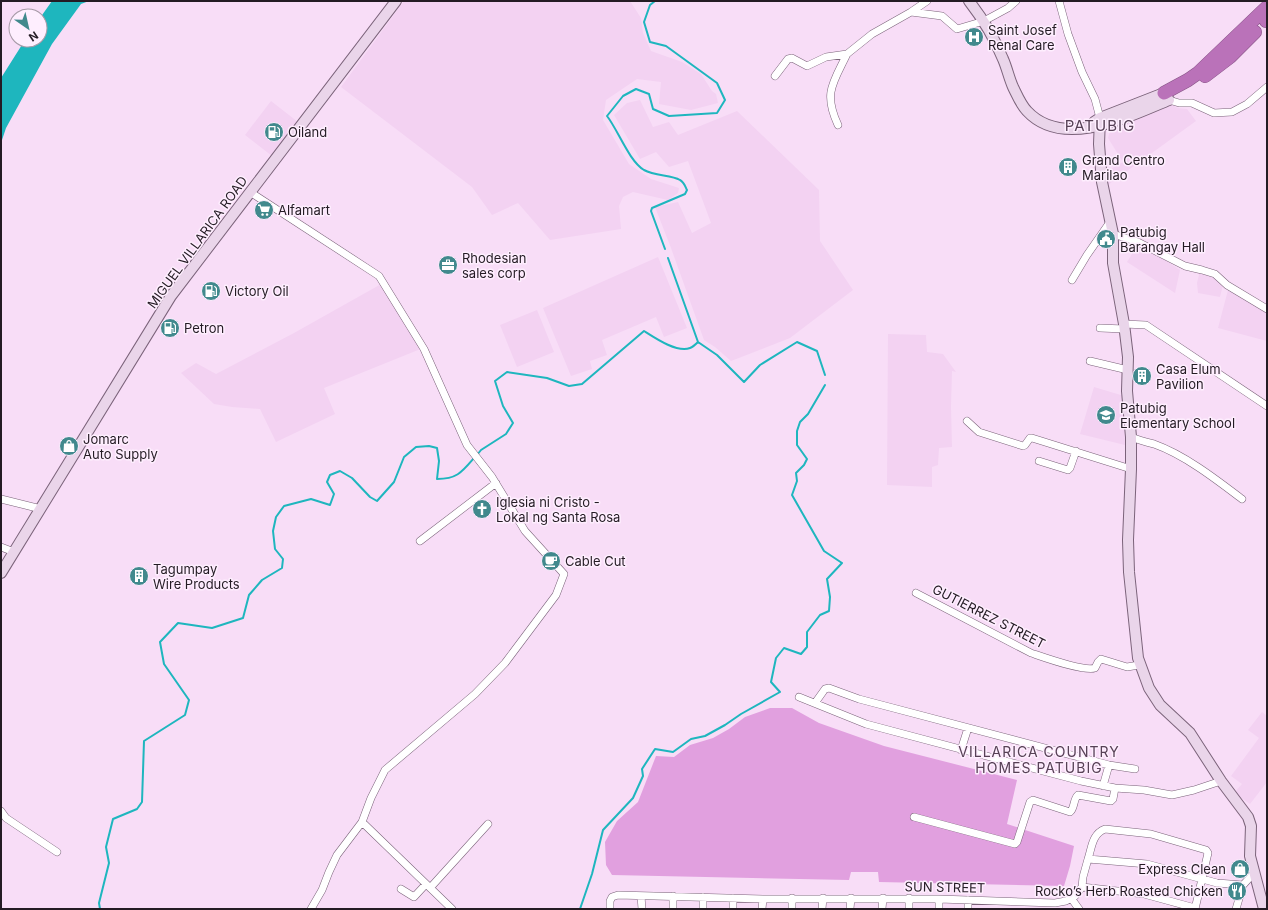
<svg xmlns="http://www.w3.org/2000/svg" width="1268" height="910" font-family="Inter,sans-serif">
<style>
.built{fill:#f3d2f2}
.green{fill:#e1a0df}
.water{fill:#1eb6be}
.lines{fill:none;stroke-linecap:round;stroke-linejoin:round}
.stream{stroke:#1eb6be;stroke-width:2}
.minor-casing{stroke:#7b637a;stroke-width:8}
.secondary-casing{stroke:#7b637a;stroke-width:12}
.motorway-casing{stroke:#865485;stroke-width:14}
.minor{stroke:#fff;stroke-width:7}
.secondary{stroke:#ead5ea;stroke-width:10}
.motorway{stroke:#ba72b9;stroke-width:13}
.labels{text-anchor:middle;stroke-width:3;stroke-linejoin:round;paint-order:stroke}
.poi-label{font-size:13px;fill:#241b24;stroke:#feeefe;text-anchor:start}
.street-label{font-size:13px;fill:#241b24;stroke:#feeefe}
.neighbourhood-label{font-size:14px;letter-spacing:1px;fill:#574156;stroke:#feeefe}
.quarter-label{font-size:15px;letter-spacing:1px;fill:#574156;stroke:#feeefe}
</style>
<rect width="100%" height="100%" fill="#f8ddf7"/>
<!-- built -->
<path class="built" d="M404,1H630L641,18L643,33L651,51L682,62L701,74L712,91L716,94L718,103L691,110L659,104L661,82L637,79L606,100L603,120L629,164L651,179L679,188L678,193L668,200L633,192L623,197L619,206L621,229L550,240L518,203L492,215L472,187L341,87Z
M640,100L653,127L669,122L678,135L737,111L819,190L820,241L853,290L790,338L731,361L715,347L704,340L671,248L655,207L678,202L692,233L711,223L688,161L669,167L656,152L640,159L614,115L627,103Z
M271,101L298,122L272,156L245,135Z
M1171,104L1177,108L1187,109L1196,121L1105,187L1104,173L1123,162L1108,138L1111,128Z
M1139,243L1180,270L1175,293L1127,262Z
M658,257L687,328L664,337L656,317L602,340L607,355L590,361L592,369L571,376L543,308Z
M1200,271L1211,274L1223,285L1220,297L1198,293L1197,283Z
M383,283L423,348L324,388L335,414L276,442L260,409L232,407L214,404L181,373L196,363L216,374L294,333Z
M1228,290L1267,313V341L1218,328Z
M537,310L554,352L517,367L500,325Z
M888,334L926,335L927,352L943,354L956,372L952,371L951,407L952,447L939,448L938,465L932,467V487L887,485Z
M1094,387L1124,396L1129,446L1080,434Z
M1262,712L1267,716V782L1250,804L1234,793L1242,784L1231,776L1259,738L1248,730Z"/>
<!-- green -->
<path class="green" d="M770,708H792L819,723L884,746L1017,780L1007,824L1074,846L1070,866L1064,886L879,882L878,872H851L849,880L612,875L606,865L605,842L617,821L638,802L656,756L674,757L690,745L713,738L729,729L745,717Z"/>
<!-- water -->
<path class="water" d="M52,1H89L81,4L52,44L6,128L1,143V78L25,40H40V18Z"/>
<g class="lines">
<!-- stream -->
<path class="stream" d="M655,1L650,5L644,22L650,42L666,46L717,83L725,100L717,113L669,116L653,109L649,94L636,89L623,96L607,116C618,130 629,161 644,170C655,176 671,175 680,180C684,182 685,186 687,190L685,194L652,208L651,211L665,249
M668,258L698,342
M698,342L717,355L744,382L760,365L797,342L817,351L825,375
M477,455L481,450L506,434L513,423L503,406L495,381L507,372L547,378L569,386L582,384L644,331C655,338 677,353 690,348C693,347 696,344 698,342
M100,909L99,903L109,863L106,847L113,819L137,809L142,802L144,741L185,715L189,700L164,664L160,642L178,623L212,628L243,618L249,595L262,580L282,568L283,559L275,549L273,531L276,517L284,506L311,499L330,505L334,494L327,482L330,475L340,471L352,478L370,497L377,501L394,482L404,457L416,447L429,446L437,448L439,461L437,479C457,479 462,472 474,458
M580,909L592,874L603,830L633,798L643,776L642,769L655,749L673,752L691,739L705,736L725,725L741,714L780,692L771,682L776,658L784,648L801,654L807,647V632L820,615L829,611L830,597L827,579L842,563L824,551L792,495L797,481L796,473L804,465L807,459L797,445V431L800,422L808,414L825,385"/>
<defs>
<path id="minor" d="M1059,1L1068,34L1082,72L1095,99L1100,118
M911,12L927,1
M775,76L788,59L792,58L807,66L826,57L847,54L872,34L911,12L942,16L957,29L984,21L1008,8L1016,1
M1166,96L1169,100L1179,103H1192L1214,113L1232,112L1247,104L1267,87
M838,125C823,93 833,83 847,54
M250,192L379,276L424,349L467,445L492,477L525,531L564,574L556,595L505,663L475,694L385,770L371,798L362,822L337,855L329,872L322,890L311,909
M1113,234L1138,242L1185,266L1202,270L1215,274L1227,285L1267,309
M1072,280L1087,255L1110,222
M1124,324L1146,325L1267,406
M1100,328L1124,329
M1090,361L1128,370
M967,421L979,432L1023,446L1025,445L1030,438H1032L1131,469
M1131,437C1138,440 1146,442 1154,444C1185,455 1217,480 1242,499
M1039,461L1068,470L1070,468L1076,451
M1,499L41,509
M420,541L496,483
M1,547L14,552
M916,593L1031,653C1043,657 1084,672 1095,668L1098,662L1101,659L1127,667L1139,665
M799,697L866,724L1081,781L1115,788L1144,790L1172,795L1194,790L1221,781
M815,703L825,689L829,688L859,699L1109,765L1135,769
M961,750L968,728
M1103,786L1109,765
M1,811L6,818L57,852
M914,817L1015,844L1017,842L1030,802L1033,800L1070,812C1075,808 1073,799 1078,795L1111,801L1113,799L1115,788
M362,822L452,909
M1088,859C1092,847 1092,834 1105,829L1151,834L1206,850L1208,853L1195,909
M1082,887L1144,894L1195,908
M430,888L488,824
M401,889L414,897L426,884
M641,896L642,909
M673,896V909
M909,898V909
M1071,898L1079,909
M968,900V909
M610,909V901L612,897L618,895L763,899H939L1055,903L1066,901L1075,896L1082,887L1083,877L1088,859L1147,864L1217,883L1243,885L1254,873
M703,909V897
M733,909V898
M762,909L763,899
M792,909V898
M822,909L823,898
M850,909L851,898
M882,909L883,898
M939,909V899
M1236,909L1243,885"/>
<path id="secondary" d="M969,1C983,19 994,37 1003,59C1007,68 1009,78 1013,87C1017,95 1021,105 1027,111C1063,150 1130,116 1169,100
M1100,118L1099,144L1102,182L1113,234V263L1124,324L1128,357L1127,391L1131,437V469L1128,540L1129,572L1138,658L1149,688L1160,705L1190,733L1221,781L1248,817L1251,826L1250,856L1264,909
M1094,122L1100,118L1164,93
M1,573L171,296L396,1"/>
<path id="motorway" d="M1266,21L1267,20
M1205,76L1230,57L1255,32
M1164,93L1188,80L1198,73L1267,7"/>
</defs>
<!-- minor casing -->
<use href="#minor" class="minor-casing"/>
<!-- secondary casing -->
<use href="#secondary" class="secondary-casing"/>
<!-- motorway casing -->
<use href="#motorway" class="motorway-casing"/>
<!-- minor -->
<use href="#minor" class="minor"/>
<!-- secondary -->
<use href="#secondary" class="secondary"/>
<!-- motorway -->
<use href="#motorway" class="motorway"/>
</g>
<!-- icons -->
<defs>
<symbol id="hospital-disc" viewBox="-11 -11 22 22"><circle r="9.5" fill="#41898d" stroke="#feeefe"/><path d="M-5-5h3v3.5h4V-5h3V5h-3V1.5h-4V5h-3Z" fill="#fff"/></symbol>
<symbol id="fuel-disc" viewBox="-11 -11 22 22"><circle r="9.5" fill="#41898d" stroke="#feeefe"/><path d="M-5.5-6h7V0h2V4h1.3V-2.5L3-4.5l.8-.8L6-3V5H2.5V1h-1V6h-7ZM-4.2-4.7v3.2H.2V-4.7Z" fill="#fff"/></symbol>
<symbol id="building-disc" viewBox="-11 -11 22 22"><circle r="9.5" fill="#41898d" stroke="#feeefe"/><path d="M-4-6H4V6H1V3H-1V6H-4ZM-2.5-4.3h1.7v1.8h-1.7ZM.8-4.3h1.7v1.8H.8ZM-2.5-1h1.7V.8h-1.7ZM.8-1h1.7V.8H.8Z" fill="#fff"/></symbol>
<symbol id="supermarket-disc" viewBox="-11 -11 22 22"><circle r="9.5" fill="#41898d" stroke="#feeefe"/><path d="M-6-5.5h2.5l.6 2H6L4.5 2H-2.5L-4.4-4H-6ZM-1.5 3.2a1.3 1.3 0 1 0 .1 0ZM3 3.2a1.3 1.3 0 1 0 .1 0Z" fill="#fff"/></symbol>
<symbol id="civic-disc" viewBox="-11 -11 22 22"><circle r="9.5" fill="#41898d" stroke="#feeefe"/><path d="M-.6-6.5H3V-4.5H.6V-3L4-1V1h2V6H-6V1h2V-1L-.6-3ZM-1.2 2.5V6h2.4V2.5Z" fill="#fff"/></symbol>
<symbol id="office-disc" viewBox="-11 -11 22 22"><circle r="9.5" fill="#41898d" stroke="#feeefe"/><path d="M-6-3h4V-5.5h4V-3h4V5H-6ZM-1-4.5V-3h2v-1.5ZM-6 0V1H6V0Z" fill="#fff"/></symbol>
<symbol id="school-disc" viewBox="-11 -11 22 22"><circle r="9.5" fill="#41898d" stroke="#feeefe"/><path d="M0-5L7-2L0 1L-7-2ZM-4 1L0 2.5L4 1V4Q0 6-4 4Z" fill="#fff"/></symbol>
<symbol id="shop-disc" viewBox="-11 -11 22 22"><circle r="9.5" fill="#41898d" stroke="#feeefe"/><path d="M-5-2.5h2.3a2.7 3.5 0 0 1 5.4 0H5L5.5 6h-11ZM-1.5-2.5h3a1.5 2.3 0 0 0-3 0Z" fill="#fff"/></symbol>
<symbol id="church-disc" viewBox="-11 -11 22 22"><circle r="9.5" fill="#41898d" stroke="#feeefe"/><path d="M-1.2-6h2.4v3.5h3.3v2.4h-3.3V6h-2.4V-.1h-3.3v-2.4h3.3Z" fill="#fff"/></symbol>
<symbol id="cafe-disc" viewBox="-11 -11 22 22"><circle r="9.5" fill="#41898d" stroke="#feeefe"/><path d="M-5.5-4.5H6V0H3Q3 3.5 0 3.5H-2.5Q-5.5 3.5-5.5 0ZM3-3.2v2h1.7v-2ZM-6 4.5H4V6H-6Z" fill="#fff"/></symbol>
<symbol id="restaurant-disc" viewBox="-11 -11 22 22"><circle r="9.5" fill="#41898d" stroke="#feeefe"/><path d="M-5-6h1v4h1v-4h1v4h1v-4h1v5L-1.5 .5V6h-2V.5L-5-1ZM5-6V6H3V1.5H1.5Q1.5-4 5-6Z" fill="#fff"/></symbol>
</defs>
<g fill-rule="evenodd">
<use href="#hospital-disc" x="963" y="26" width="22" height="22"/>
<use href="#fuel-disc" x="263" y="121" width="22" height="22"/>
<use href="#building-disc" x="1057" y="156" width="22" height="22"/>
<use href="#supermarket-disc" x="253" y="199" width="22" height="22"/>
<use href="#civic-disc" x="1095" y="228" width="22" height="22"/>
<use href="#office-disc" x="437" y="254" width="22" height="22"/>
<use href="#fuel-disc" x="200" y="280" width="22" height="22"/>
<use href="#fuel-disc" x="159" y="317" width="22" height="22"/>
<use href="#building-disc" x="1131" y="365" width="22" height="22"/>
<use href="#school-disc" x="1095" y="404" width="22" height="22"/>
<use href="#shop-disc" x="58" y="435" width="22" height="22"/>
<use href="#church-disc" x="471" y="498" width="22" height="22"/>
<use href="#cafe-disc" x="540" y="550" width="22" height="22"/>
<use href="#building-disc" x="128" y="565" width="22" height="22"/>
<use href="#shop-disc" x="1229" y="858" width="22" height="22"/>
<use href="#restaurant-disc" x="1226" y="880" width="22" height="22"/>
</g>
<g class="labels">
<!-- poi labels -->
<g class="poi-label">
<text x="988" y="35">Saint Josef<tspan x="988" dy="15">Renal Care</tspan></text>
<text x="288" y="137">Oiland</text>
<text x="1082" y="165">Grand Centro<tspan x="1082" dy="15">Marilao</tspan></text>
<text x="278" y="215">Alfamart</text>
<text x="1120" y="237">Patubig<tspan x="1120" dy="15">Barangay Hall</tspan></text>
<text x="462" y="263">Rhodesian<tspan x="462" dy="15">sales corp</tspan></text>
<text x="225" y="296">Victory Oil</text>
<text x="184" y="333">Petron</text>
<text x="1156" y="374">Casa Elum<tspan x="1156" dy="15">Pavilion</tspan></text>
<text x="1120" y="413">Patubig<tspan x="1120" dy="15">Elementary School</tspan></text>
<text x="83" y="444">Jomarc<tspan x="83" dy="15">Auto Supply</tspan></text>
<text x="496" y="507">Iglesia ni Cristo -<tspan x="496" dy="15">Lokal ng Santa Rosa</tspan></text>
<text x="565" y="566">Cable Cut</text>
<text x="153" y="574">Tagumpay<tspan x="153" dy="15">Wire Products</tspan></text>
<text x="1226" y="874" text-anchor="end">Express Clean</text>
<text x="1223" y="896" text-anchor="end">Rocko’s Herb Roasted Chicken</text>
</g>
<!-- street labels -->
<g class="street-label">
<text transform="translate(197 242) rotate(-54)" y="5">MIGUEL VILLARICA ROAD</text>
<text transform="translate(989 616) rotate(27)" y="5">GUTIERREZ STREET</text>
<text transform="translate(945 887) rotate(1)" y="5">SUN STREET</text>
</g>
<!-- neighbourhood labels -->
<g class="neighbourhood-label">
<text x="1039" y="757">VILLARICA COUNTRY<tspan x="1039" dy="16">HOMES PATUBIG</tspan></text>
</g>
<!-- quarter labels -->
<g class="quarter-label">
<text x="1100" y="131">PATUBIG</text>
</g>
</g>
<!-- border -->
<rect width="1268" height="910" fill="none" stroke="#241b24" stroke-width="4"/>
<!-- north arrow -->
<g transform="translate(28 28) rotate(146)"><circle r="19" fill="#feeefe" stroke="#a79aa7"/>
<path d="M0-3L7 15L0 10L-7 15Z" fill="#41898d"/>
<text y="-6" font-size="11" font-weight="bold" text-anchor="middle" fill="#241b24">N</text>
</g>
</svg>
